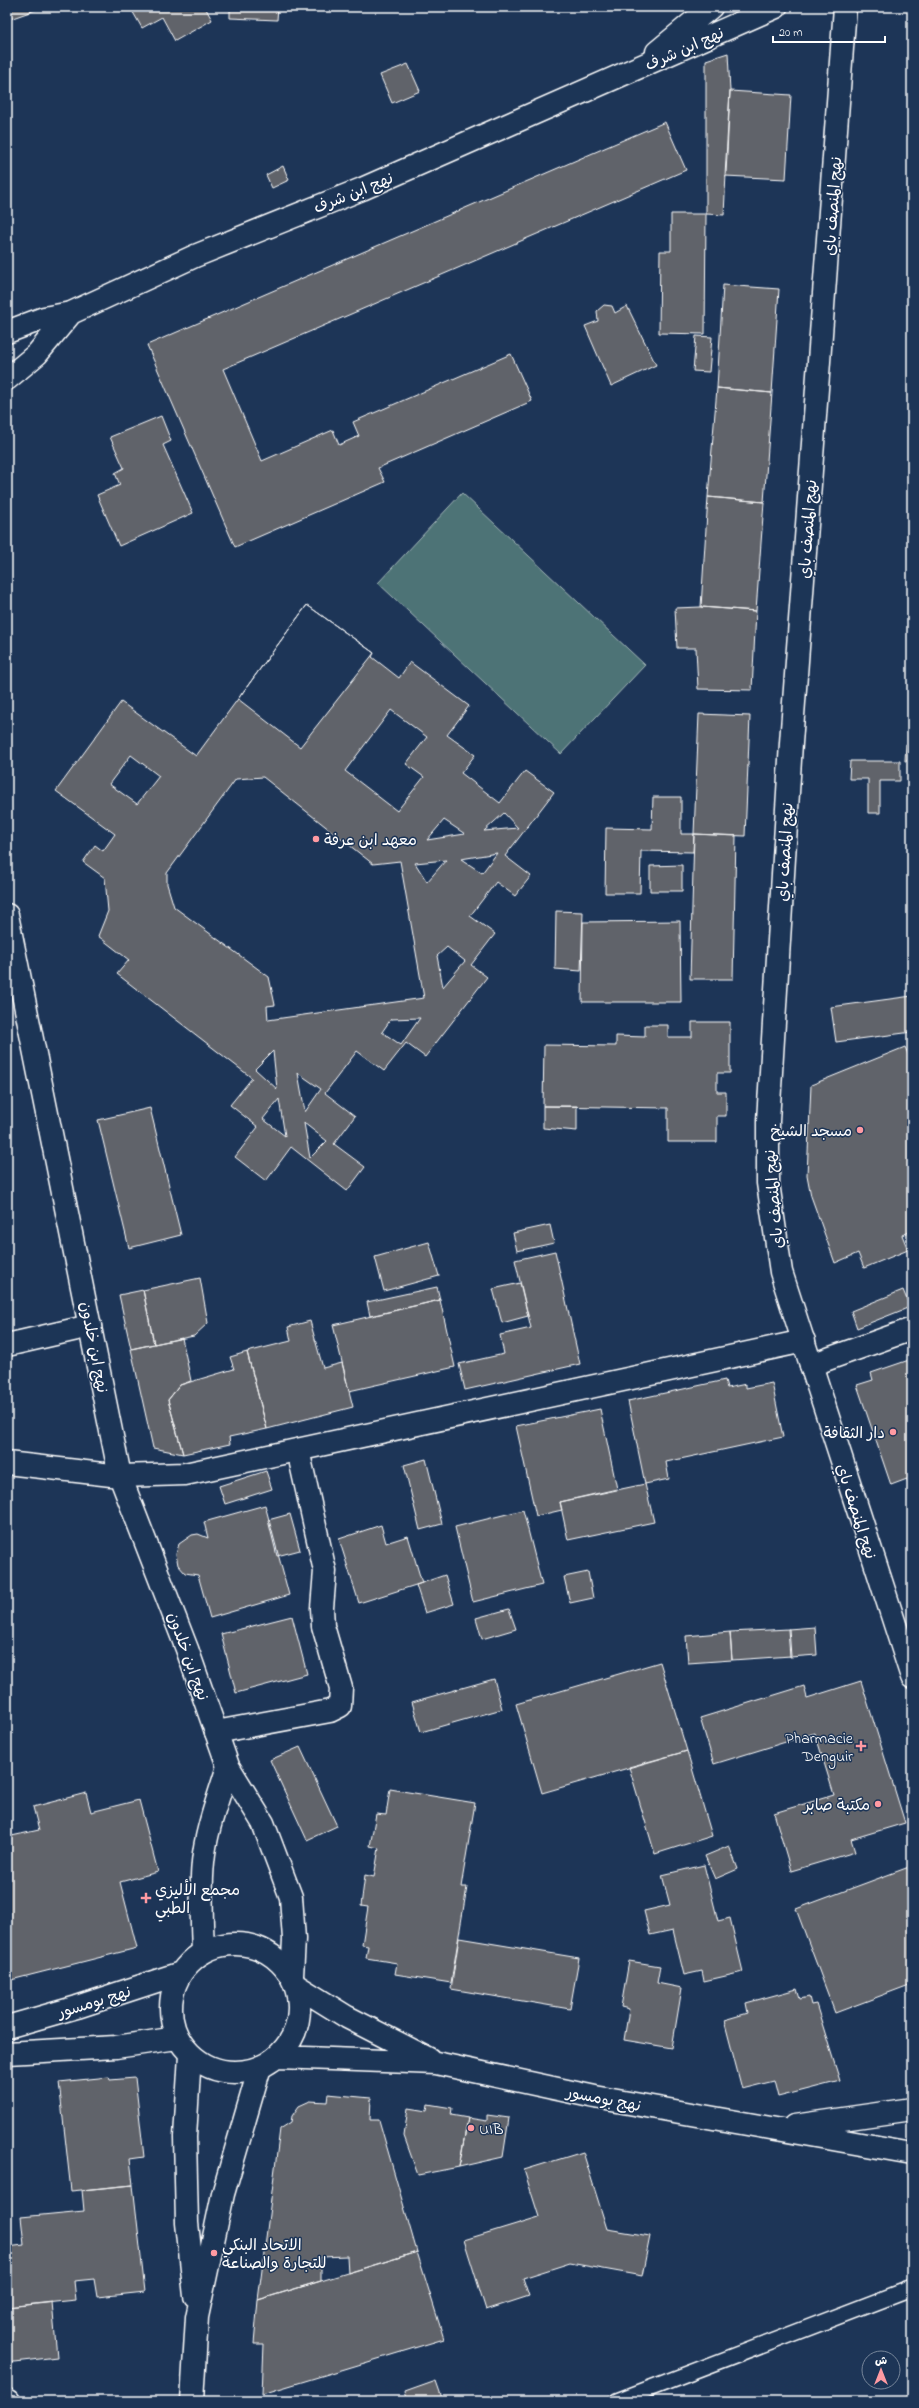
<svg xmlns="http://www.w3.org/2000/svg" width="919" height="2408" font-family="'Indie Flower','Playpen Sans Arabic',sans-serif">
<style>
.green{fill:#4d7376;stroke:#a6b9ba}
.building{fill:#61646b;stroke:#fff;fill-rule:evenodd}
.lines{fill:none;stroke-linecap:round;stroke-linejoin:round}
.service-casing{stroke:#fff;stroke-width:18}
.minor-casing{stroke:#fff;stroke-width:25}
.tertiary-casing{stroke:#fff;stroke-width:25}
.secondary-casing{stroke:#fff;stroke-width:25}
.service{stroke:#1d3557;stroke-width:15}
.minor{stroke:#1d3557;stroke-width:22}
.tertiary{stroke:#1d3557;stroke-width:22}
.secondary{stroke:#1d3557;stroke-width:22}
.poi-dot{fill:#ff9aa2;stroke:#1d3557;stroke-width:1.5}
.labels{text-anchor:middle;stroke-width:3;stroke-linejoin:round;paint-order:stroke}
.street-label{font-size:16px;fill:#fff;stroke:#1d3557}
.poi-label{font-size:16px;fill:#fff;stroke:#1d3557;text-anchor:start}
</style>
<rect width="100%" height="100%" fill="#1d3557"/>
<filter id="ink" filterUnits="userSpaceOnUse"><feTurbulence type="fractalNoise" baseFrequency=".025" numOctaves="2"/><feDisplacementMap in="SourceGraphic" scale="8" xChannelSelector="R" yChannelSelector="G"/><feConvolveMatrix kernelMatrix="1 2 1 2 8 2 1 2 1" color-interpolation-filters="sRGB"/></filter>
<g filter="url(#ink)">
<!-- green -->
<path class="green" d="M462,493L645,665L561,754L378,583Z"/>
<!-- building -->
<path class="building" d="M7,7H44L7,20Z
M130,7H205L212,20L175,41L162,17L142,28Z
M205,7H278L277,20L230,18V8Z
M728,53L730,91L724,215L706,214V60Z
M408,64L420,91L392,103L380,75Z
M730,91L791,95L786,179L725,176Z
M665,122L686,170L223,369L262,461L333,430L339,445L359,436L353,422L511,354L532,401L378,468L385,482L235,547L147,345Z
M283,166L289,180L272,188L266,175Z
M671,214H706L705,334L659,333L660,251H671Z
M723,285L779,289L772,393L717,388Z
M604,305L612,306L615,313L627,306L656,365L611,386L585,326L598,321L597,311Z
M696,336L712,337L709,372L693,371Z
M717,388L772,393L764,502L708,497Z
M161,416L171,441L163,445L193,513L119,546L97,495L120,485L115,473L124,468L110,437Z
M708,497L764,502L756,611L701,607Z
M307,605L374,653L372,657L399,678L410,662L469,706L447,735L475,755L461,773L500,803L525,771L554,792L505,856L531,876L515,896L496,882L470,916L495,934L471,965L487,977L425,1057L406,1043L384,1071L357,1051L325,1093L355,1116L334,1144L365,1167L347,1191L291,1147L266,1181L235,1157L258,1127L230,1105L252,1078L117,974L129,960L98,936L108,911L105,878L83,862L95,845L103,851L115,834L56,791L121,702L196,756ZM391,710L427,737L406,764L424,777L397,811L345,771ZM131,755L159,776L137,804L109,784ZM263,777L373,864L400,861L424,998L268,1020L267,1006L275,1005L269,977L174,907L167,884V873L236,779ZM504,813L518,828L484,831ZM444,820L465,834L427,840ZM497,853L482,873L461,859ZM446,860L427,882L415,863ZM447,947L465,961L443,987L437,956ZM420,1018L401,1045L382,1032L391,1019ZM273,1051L277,1089L255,1069ZM298,1073L321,1089L305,1112ZM279,1099L285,1136L263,1119ZM304,1123L327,1141L310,1158Z
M307,605L374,653L300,747L238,699Z
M701,607L756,611L752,690L698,689L696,648H677L675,608Z
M911,693H912V717H909Z
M699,714L750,716L745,836L694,834Z
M906,744H912V761H905Z
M850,761H900V781H880V813H868V779H849Z
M653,797H681V834H694L693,852L641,851L640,893H605L606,828L652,829Z
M694,834L736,836L733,979H690Z
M682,865V891H650V866Z
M556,911L583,912L581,971L555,969Z
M680,921L681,1002H582L583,922Z
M912,996V1032L836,1042L831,1007Z
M692,1022H730V1073H717V1092H726V1116H717V1142H668V1108L543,1106L544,1045L616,1046V1036L645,1037V1025H668V1037H692Z
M905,1047L912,1063V1231L902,1235L908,1250L864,1268L858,1253L835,1263L811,1196L807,1175L811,1085Z
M543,1106H577V1131L543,1128Z
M150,1108L181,1235L129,1248L98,1120Z
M550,1225L554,1243L517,1251L513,1233Z
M429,1242L439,1276L384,1291L375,1257Z
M555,1251L580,1364L465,1390L459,1364L504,1354L500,1335L531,1328L515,1260Z
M200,1278L208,1323L194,1336L154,1344L143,1290Z
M520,1283L528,1316L502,1323L493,1289Z
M437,1287L440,1300L370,1316L367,1302Z
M143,1290L154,1344L131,1349L119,1295Z
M903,1290L910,1307L857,1328L851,1311Z
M440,1300L455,1367L349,1391L333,1325Z
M310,1321L323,1368L342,1363L353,1407L267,1429L247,1352L291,1341L288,1327Z
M182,1338L191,1381L180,1385L168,1400L183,1454L153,1448L131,1349Z
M247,1352L267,1429L229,1437L230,1444L183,1454L168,1400L180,1385L234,1369L230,1357Z
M912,1359V1494L907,1479L891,1485L857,1385L873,1380L871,1373Z
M725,1380L727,1388L746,1384V1388L772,1383L783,1437L666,1462L669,1479L645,1484L628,1401Z
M600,1409L617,1489L560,1502L562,1510L536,1516L516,1426Z
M426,1459L442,1524L420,1530L404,1465Z
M266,1471L272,1489L225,1504L219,1486Z
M645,1484L654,1522L568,1540L560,1502Z
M265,1505L289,1595L210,1618L198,1575L185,1573L178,1565L176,1554L179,1544L192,1535L198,1534L208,1538L204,1522Z
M523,1510L542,1585L473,1602L455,1527Z
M290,1514L300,1550L277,1556L268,1520Z
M381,1525L386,1543L408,1536L422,1583L359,1603L339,1539Z
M588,1572L593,1598L570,1603L564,1577Z
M445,1575L454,1604L425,1613L416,1585Z
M509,1609L516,1629L482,1639L476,1618Z
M292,1616L307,1674L236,1693L221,1634Z
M815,1627L817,1655L790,1657L788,1629Z
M789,1629L791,1656L732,1660L730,1632Z
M730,1632L732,1660L688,1663L686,1636Z
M660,1662L687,1751L542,1793L516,1704Z
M494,1679L502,1709L421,1732L412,1702Z
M861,1681L905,1823L851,1839L855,1852L791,1871L774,1813L834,1795L815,1733L714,1764L700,1718L804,1686L807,1698Z
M300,1747L337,1826L307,1840L270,1760Z
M687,1751L712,1836L655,1854L629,1767Z
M390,1789L475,1803L461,1887H467L451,1983L395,1974L397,1963L366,1958L368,1946L362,1945L368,1907L361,1906L365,1875L374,1877L379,1848L370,1846L376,1814L386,1815Z
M86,1793L91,1812L139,1800L158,1872L120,1882L137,1948L7,1981V1837L39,1830L33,1807Z
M729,1846L738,1869L715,1879L705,1856Z
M704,1865L718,1921L730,1918L743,1972L704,1981L702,1971L684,1975L673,1930L650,1935L644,1911L670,1905L662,1875Z
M909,1867L912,1875V1984L835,2013L796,1909Z
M459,1938L579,1958L570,2009L451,1989Z
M629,1961L660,1966L657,1983L682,1988L672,2048L624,2040L629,2009L621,2007Z
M797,1989L800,1999L809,1997L811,2005L816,2004L840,2081L778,2097L774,2081L742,2089L724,2020L748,2013L746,2003Z
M109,2077L110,2080L135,2078L144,2157L130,2159L133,2185L71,2191L59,2082Z
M328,2094L371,2098L370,2120H379L417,2252L348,2273L347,2256L321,2257V2281L258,2300L280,2129L291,2122L292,2116L299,2106L310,2101L327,2102Z
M428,2104L452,2108L451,2115L468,2118L459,2167L418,2175L404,2136L408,2108L427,2111Z
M487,2115L509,2118L503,2157L459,2167L468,2118L487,2121Z
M583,2152L607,2229L650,2236L642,2276L570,2263L523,2278L529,2296L486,2310L464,2240L539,2217L524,2170Z
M133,2185L145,2292L97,2297L94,2279L74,2281L76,2300L7,2307V2247L24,2245L21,2217L84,2211L82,2190Z
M417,2252L444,2339L262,2394L264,2344H254L258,2300Z
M52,2302L57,2357L14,2362L7,2360V2307Z
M436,2381L443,2401H408L405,2392Z"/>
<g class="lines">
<defs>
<path id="service" d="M617,2401L912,2288"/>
<path id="minor" d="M7,1345L90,1326
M811,1365L912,1329
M7,1463L120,1476L185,1474L804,1341
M216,1732L330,1711L340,1706L341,1688L323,1626L322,1608L325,1571L298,1450
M190,2055L185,2137L187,2223L195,2296
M7,2400L9,2401
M192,2401L197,2317L223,2194L260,2067"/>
<path id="tertiary" d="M657,52L711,7
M7,332L44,318L71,313L195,256L362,189L776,7
M7,379L37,354L71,313
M7,915L120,1476L187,1649L228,1766L263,1823L291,1897L294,1939L292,1976
M203,1952C202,1922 200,1892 203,1862C206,1829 219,1797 228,1766"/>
<path id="secondary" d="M845,7L791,743L768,1121V1183L781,1272L912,1677
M171 2008a64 64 0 1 1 128 0a64 64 0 1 1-128 0Z
M297,1986L347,2017L429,2059
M7,2027L77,2007L181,1973
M7,2053L116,2047L177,2038
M279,2057L436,2063L595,2097L912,2153
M794,2126L912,2109"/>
</defs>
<!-- service casing -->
<use href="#service" class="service-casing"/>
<!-- minor casing -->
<use href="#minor" class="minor-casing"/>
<!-- tertiary casing -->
<use href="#tertiary" class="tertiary-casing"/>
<!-- secondary casing -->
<use href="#secondary" class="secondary-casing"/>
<!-- service -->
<use href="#service" class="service"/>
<!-- minor -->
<use href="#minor" class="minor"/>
<!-- tertiary -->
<use href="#tertiary" class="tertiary"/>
<!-- secondary -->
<use href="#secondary" class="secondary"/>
</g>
</g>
<!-- markers -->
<g class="poi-dot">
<circle cx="316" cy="839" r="4"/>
<circle cx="860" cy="1130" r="4"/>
<circle cx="893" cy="1432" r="4"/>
<path d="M859 1740h4v4h4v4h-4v4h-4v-4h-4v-4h4z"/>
<circle cx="878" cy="1804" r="4"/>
<path d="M144 1892h4v4h4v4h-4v4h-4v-4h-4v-4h4z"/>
<circle cx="471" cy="2128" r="4"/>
<circle cx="214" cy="2253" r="4"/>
</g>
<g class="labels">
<!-- street labels -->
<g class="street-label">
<text transform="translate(684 48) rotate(-24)" y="6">نهج ابن شرف</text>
<text transform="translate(353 192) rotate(-22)" y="6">نهج ابن شرف</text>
<text transform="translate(832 206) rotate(-86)" y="6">نهج المنصف باي</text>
<text transform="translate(807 529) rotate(-86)" y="6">نهج المنصف باي</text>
<text transform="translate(784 852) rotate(-87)" y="6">نهج المنصف باي</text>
<text transform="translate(773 1199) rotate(-95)" y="6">نهج المنصف باي</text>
<text transform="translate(95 1347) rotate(79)" y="6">نهج ابن خلدون</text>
<text transform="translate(857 1511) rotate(72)" y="6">نهج المنصف باي</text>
<text transform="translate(189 1656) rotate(70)" y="6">نهج ابن خلدون</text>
<text transform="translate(94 2001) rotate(-17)" y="6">نهج بومسور</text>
<text transform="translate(604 2098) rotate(11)" y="6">نهج بومسور</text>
</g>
<!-- poi labels -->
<g class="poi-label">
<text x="324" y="845">معهد ابن عرفة</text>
<text x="852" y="1136" text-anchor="end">مسجد الشيخ</text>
<text x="885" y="1438" text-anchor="end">دار الثقافة</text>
<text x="853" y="1743" text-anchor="end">Pharmacie<tspan x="853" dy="18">Denguir</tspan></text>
<text x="870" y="1810" text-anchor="end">مكتبة صابر</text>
<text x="155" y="1895">مجمع الأليزي<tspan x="155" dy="18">الطبي</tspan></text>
<text x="479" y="2134">UIB</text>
<text x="222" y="2250">الاتحاد البنكي<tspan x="222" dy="18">للتجارة والصناعة</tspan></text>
</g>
</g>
<!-- margin -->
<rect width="919" height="2408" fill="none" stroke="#1d3557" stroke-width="24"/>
<rect x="12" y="12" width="895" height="2384" fill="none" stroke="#fff" stroke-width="1.5" filter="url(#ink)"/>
<!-- north arrow -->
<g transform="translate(881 2370)"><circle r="19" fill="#1d3557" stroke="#77869a"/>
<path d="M0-3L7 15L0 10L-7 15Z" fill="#ff9aa2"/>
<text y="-6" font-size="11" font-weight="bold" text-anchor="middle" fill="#ffffff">ش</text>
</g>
<!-- scale -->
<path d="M773 36v6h112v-6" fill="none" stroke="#ffffff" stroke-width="2"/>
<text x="779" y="36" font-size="12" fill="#ffffff" stroke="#1d3557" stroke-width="3" paint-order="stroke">20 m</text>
</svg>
